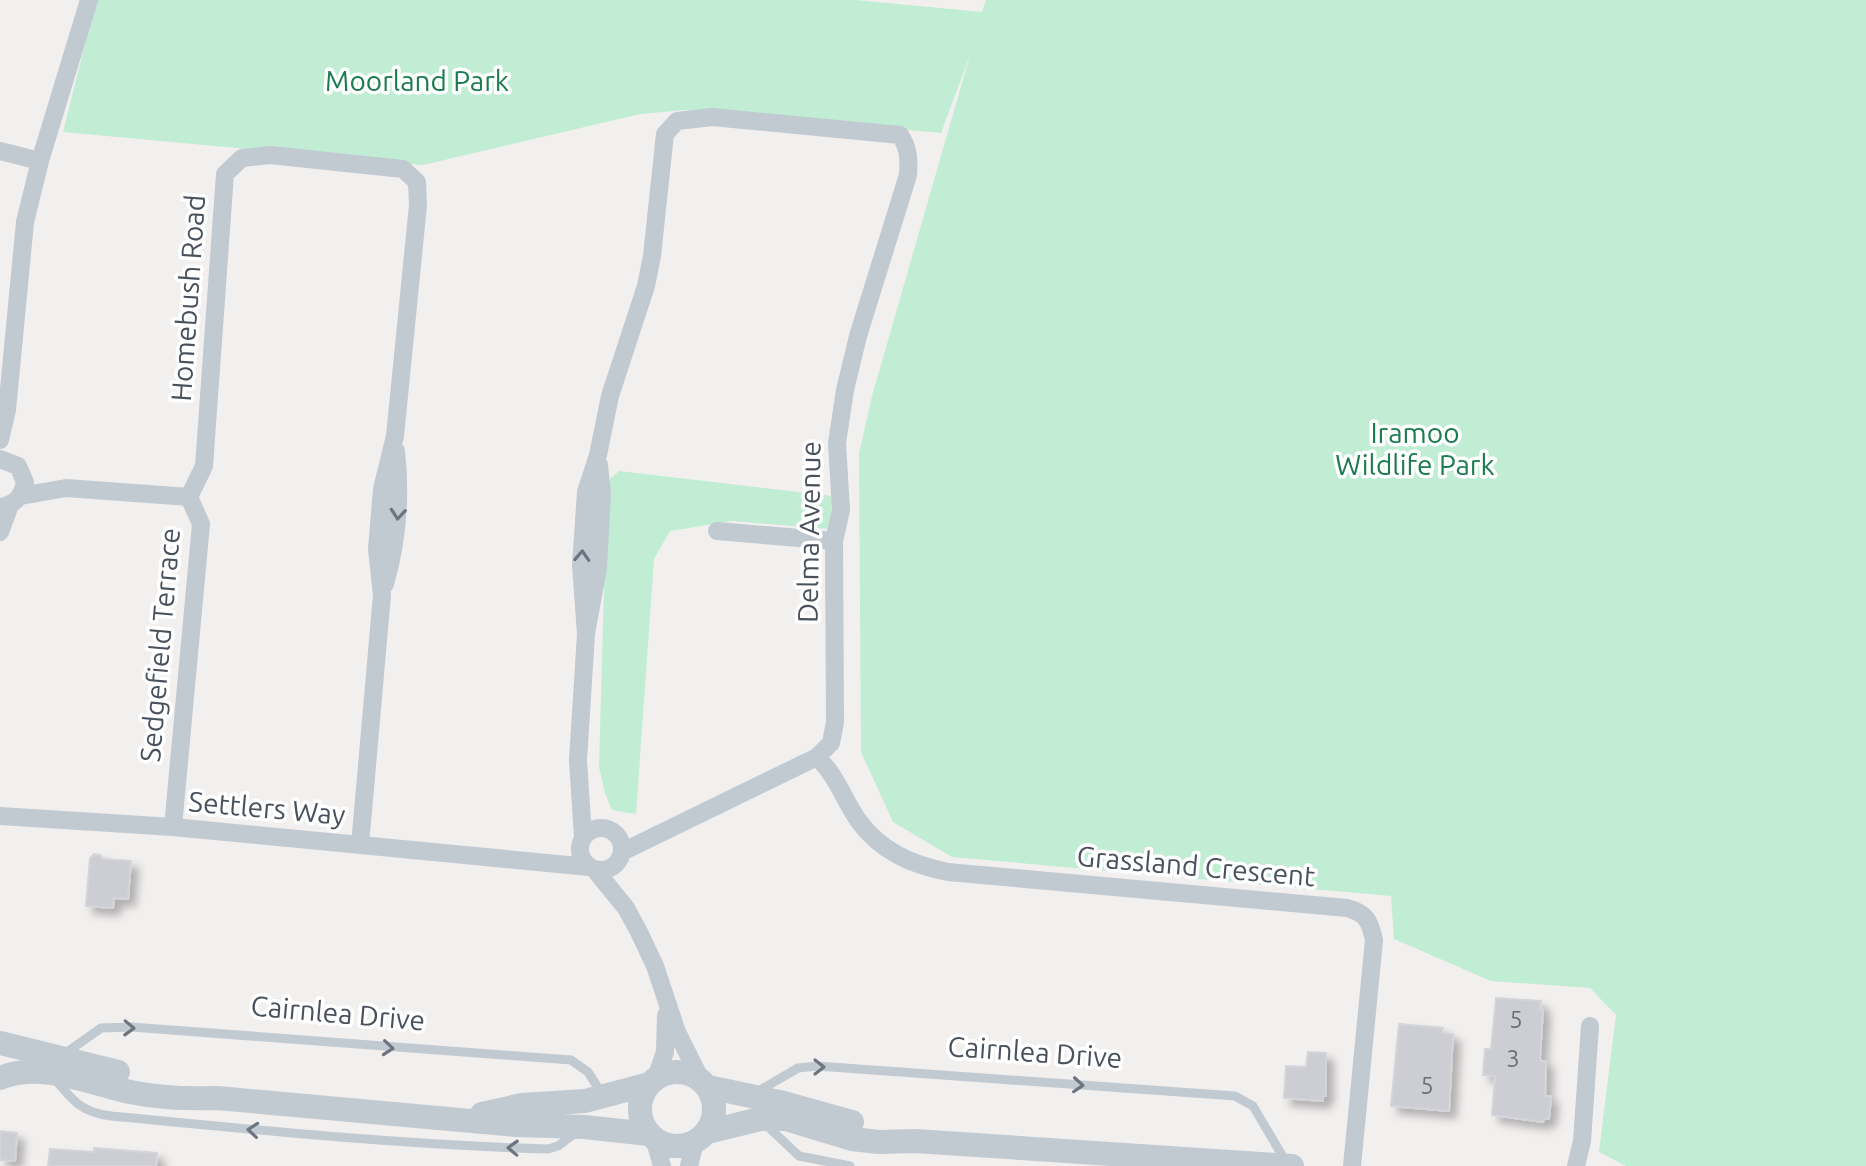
<svg xmlns="http://www.w3.org/2000/svg" width="1866" height="1166" font-family="Ubuntu,sans-serif">
<style>
.green{fill:#c0edd4}
.building{fill:#ccced4;stroke:#d4d5da;stroke-width:2;filter:url(#shadow)}
.lines{fill:none;stroke-linecap:round;stroke-linejoin:round}
.service{stroke:#c1c9d1;stroke-width:9}
.minor{stroke:#c1c9d1;stroke-width:18}
.tertiary{stroke:#c1c9d1;stroke-width:24}
.oneway{stroke:#6c757f}
.labels{text-anchor:middle;stroke-width:7;stroke-linejoin:round;paint-order:stroke}
.number-label{font-size:24px;fill:#69707a}
.park-label{font-size:28px;fill:#1b7b51;stroke:#fff}
.street-label{font-size:28px;fill:#48515c;stroke:#fff}
</style>
<defs>
<filter id="shadow"><feDropShadow dx="7" dy="7" stdDeviation="4" flood-color="#0004"/></filter>
</defs>
<rect width="100%" height="100%" fill="#f2efef"/>
<!-- green -->
<path class="green" d="M96,0H855L982,12L986,0H1866V1166H1626L1599,1152L1616,1015L1590,988L1491,981L1394,939L1391,896L952,857L893,822L861,752L859,454L872,396L970,55L941,133L685,110L640,114L423,165L63,132Z
M619,471L833,496L829,529L732,521L670,531L654,559L636,814L612,810L605,793L599,767L607,482Z"/>
<!-- building -->
<path class="building" d="M94,854L100,855L103,859L131,861L128,899L114,898L113,908L86,906L90,858Z
M1496,998L1541,1001L1540,1009H1543L1540,1057L1541,1061H1546L1545,1096H1551L1549,1119H1544L1543,1122L1492,1115L1495,1076L1483,1075L1485,1049H1491Z
M1399,1024L1443,1028L1442,1033L1453,1034L1449,1111L1391,1106Z
M1308,1052L1326,1053V1096H1323V1101L1284,1098L1286,1066L1306,1067Z
M0,1131L17,1133L15,1161L0,1160Z
M94,1148L157,1153L156,1166H48L50,1149L94,1152Z"/>
<g class="lines">
<!-- service -->
<path class="service" d="M63,1055L101,1028L131,1027L571,1060L588,1072L602,1094
M54,1078C73,1101 81,1112 111,1116C257,1130 402,1145 548,1149L558,1146L578,1131
M755,1093L798,1068L817,1066L1235,1096L1253,1106L1286,1162
M764,1123L799,1156L850,1166"/>
<!-- minor -->
<path class="minor" d="M0,151L40,161
M0,440L7,410L25,222L40,161L89,0
M0,459L18,466L25,482C22,497 15,505 0,507
M21,496L66,488L189,497L201,524L173,827
M189,497L204,466L225,174L242,158L270,155L403,169L417,182L418,205L395,436L382,489L377,549L382,595L360,845
M717,531L834,541
M0,532L10,505
M385,584C398,539 401,497 396,451
M586,634L581,565L586,492L598,455L610,396L646,286L652,256L665,134L677,121L712,117L900,135C909,148 909,160 908,175L858,336L845,390L837,443L841,510L834,541L835,722L831,743L817,757L622,852
M817,757C839,779 842,797 858,820C880,851 912,865 948,872L1347,908C1366,913 1370,921 1374,940L1352,1166
M0,816L173,827L589,867
M580 849a21 21 0 1 1 42 0a21 21 0 1 1-42 0Z
M583,838L578,760L586,634L598,568L602,494L599,465
M595,870L626,908L639,932L655,966L677,1032L701,1080
M656,1078L665,1052L666,1015
M654,1138L662,1166
M689,1166L695,1142
M1576,1166L1582,1141L1590,1026"/>
<!-- tertiary -->
<path class="tertiary" d="M0,1043L118,1072
M640 1109a37 37 0 1 1 74 0a37 37 0 1 1-74 0Z
M0,1078C41,1061 89,1083 130,1092C159,1098 187,1099 217,1098L516,1125L584,1127L649,1134
M708,1087L784,1103L852,1122
M482,1114L522,1105L585,1101L649,1084
M707,1132L760,1119H786L852,1139L879,1142L915,1141L1292,1166"/>
</g>
<!-- one-way arrows -->
<defs><path id="oneway-chevron" d="M-2-3.5L2.5 0L-2 3.5" fill="none" stroke-width="1.6" stroke-linecap="round" stroke-linejoin="round" transform="scale(2)"/></defs>
<g class="oneway">
<use href="#oneway-chevron" transform="translate(398 514) rotate(95)"/>
<use href="#oneway-chevron" transform="translate(582 556) rotate(-87)"/>
<use href="#oneway-chevron" transform="translate(129 1028) rotate(2)"/>
<use href="#oneway-chevron" transform="translate(388 1048) rotate(5)"/>
<use href="#oneway-chevron" transform="translate(819 1067)"/>
<use href="#oneway-chevron" transform="translate(1078 1085) rotate(4)"/>
<use href="#oneway-chevron" transform="translate(253 1130) rotate(-175)"/>
<use href="#oneway-chevron" transform="translate(513 1148) rotate(-178)"/>
</g>
<g class="labels">
<!-- number labels -->
<g class="number-label">
<text x="1516" y="1028">5</text>
<text x="1513" y="1067">3</text>
<text x="1427" y="1094">5</text>
</g>
<!-- park labels -->
<g class="park-label">
<text x="417" y="91">Moorland Park</text>
<text x="1415" y="443">Iramoo<tspan x="1415" dy="32">Wildlife Park</tspan></text>
</g>
<!-- street labels -->
<g class="street-label">
<text transform="translate(188 298) rotate(-86)" y="10">Homebush Road</text>
<text transform="translate(809 532) rotate(-89)" y="10">Delma Avenue</text>
<text transform="translate(160 645) rotate(-85)" y="10">Sedgefield Terrace</text>
<text transform="translate(267 808) rotate(5)" y="10">Settlers Way</text>
<text transform="translate(1196 866) rotate(5)" y="10">Grassland Crescent</text>
<text transform="translate(338 1013) rotate(5)" y="10">Cairnlea Drive</text>
<text transform="translate(1035 1052) rotate(4)" y="10">Cairnlea Drive</text>
</g>
</g>
</svg>
